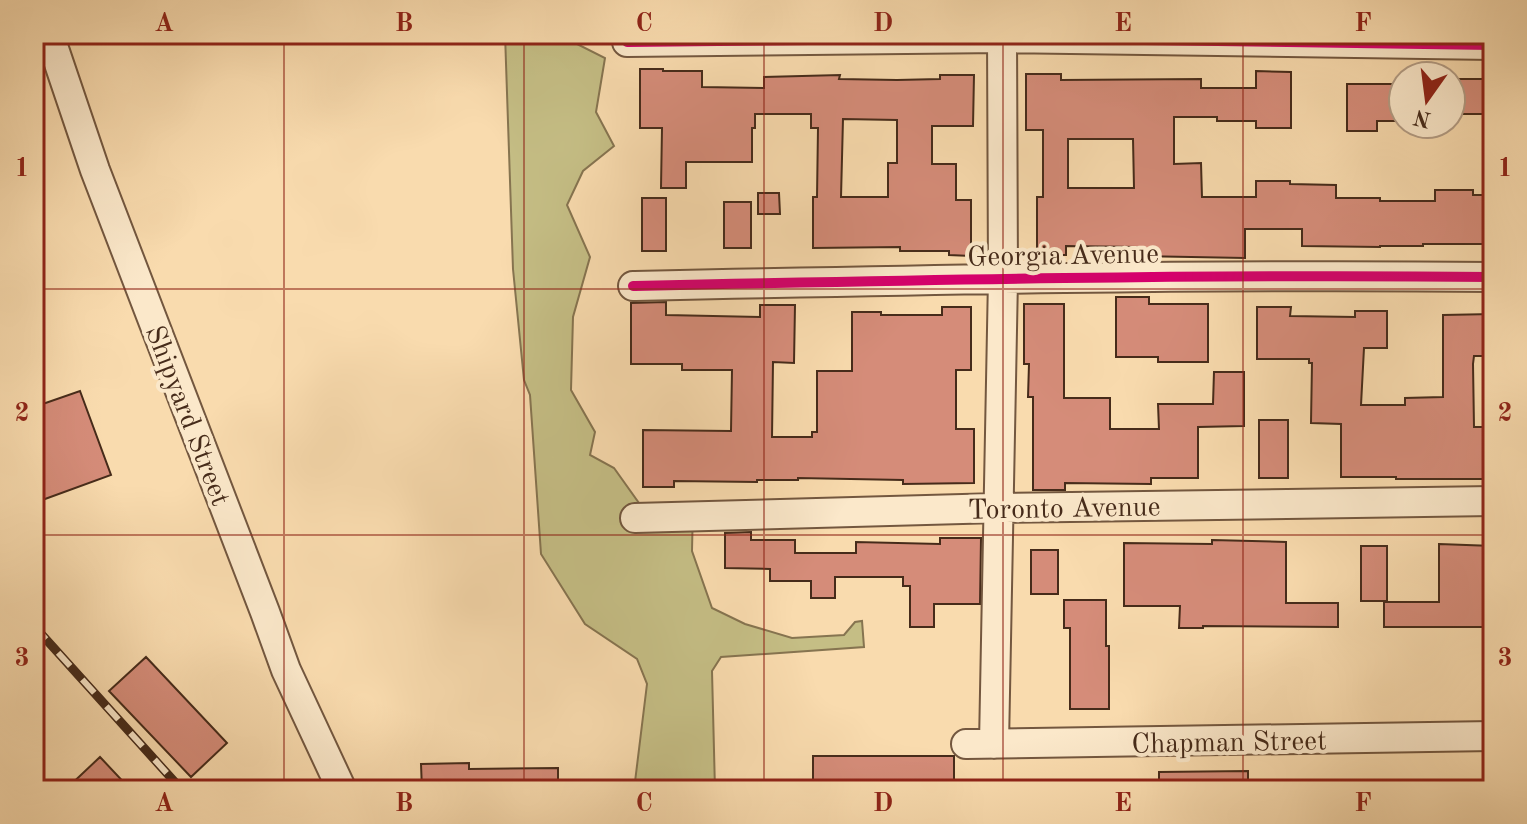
<svg xmlns="http://www.w3.org/2000/svg" width="1527" height="824" font-family="'Old Standard TT',serif">
<style>
.green{fill:#c5be85;stroke:#867450;stroke-width:2}
.building{fill:#d58c79;stroke:#462b1a;stroke-width:2;fill-rule:evenodd}
.lines{fill:none;stroke-linecap:round;stroke-linejoin:round}
.minor-casing{stroke:#73573f;stroke-width:32}
.minor{stroke:#fbe8ca;stroke-width:28}
.rail-casing{stroke:#462b1a;stroke-width:9}
.rail{stroke:#fbe8ca;stroke-width:6;stroke-dasharray:18;stroke-linecap:butt}
.cycleway-casing{stroke:#fbe8ca;stroke-width:15}
.cycleway{stroke:#d6006c;stroke-width:10}
.grid{fill:none;stroke:#8f2418;stroke-width:2;stroke-opacity:0.55}
.labels{text-anchor:middle;stroke-width:8;stroke-linejoin:round;paint-order:stroke}
.street-label{font-size:28px;fill:#462b1a;stroke:#fbe8ca}
.neatline{fill:none;stroke:#8f2418;stroke-width:3}
.grid-label{font-size:26px;text-anchor:middle;font-weight:bold;fill:#8f2418}
</style>
<rect width="100%" height="100%" fill="#f9dbae"/>
<filter id="stains"><feTurbulence type="fractalNoise" baseFrequency=".0025" numOctaves="4"/><feColorMatrix values="0 0 0 0 .2 0 0 0 0 .09 0 0 0 0 .02 0 0 0 .5 -.17"/></filter>
<radialGradient id="worn" r=".72"><stop offset=".6" stop-color="#630" stop-opacity="0"/><stop offset="1" stop-color="#630" stop-opacity=".3"/></radialGradient>
<!-- green -->
<path class="green" d="M505,34H572L575,43L605,58L596,112L614,146L583,171L567,205L590,257L573,317L571,390L595,432L590,455L614,468L639,503L686,504L693,506L692,551L712,608L745,624L792,638L844,635L855,622L862,621L864,647L721,657L712,671L715,790H634L647,684L637,659L585,624L541,554L530,395L524,380L513,269Z"/>
<!-- building -->
<path class="building" d="M640,69H663V71H702V87L764,88V77L840,75L839,79L897,80L940,79V75H974L973,126H932V164H956V200H971V256L949,255V251H900V247L813,248V197H817L818,128H811V114H755V128H752V162H686V188H661L662,128H640ZM843,119L897,120V163H888V197H841Z
M1256,71L1291,72V128H1256V121H1217V117H1174V164L1201,163L1202,197H1256V181H1290V184L1336,185V198H1380V201H1435V190H1473V195H1493V244H1423V246H1380V247L1302,246V229H1245V258L1137,256V247L1066,246V255H1037V197H1043V130H1026V74H1061V80L1201,79V88H1256ZM1068,139H1133L1134,188H1068Z
M1451,79H1493V114H1451Z
M1347,84H1403V121H1377V131H1347Z
M758,193H779L780,214H758Z
M642,198H666V251H642Z
M724,202H751V248H724Z
M1116,297H1149V304H1208V362H1158V357H1116Z
M666,302V315L760,317V305H795L794,363L773,362L772,437H812V432H817V371H852V312H881V315H942V307H971V370H956V429H974V483L903,484V480L798,478V480H757V482L674,481V487H643V430L731,431L732,370H682V364H631V303Z
M1024,304H1064V398H1110V429H1159L1158,404H1213L1214,372H1244V426L1198,427V478H1151V484L1065,483V490H1033V397H1028L1029,364H1024Z
M1257,307H1291L1290,316L1355,317V311H1387V348H1364L1361,405H1405V398L1443,397V315L1493,314V356H1474L1473,364L1474,427H1493V479H1396V477H1341V424L1311,423L1312,363H1309V359H1257Z
M80,391L111,475L34,503V407Z
M1259,420H1288V478H1259Z
M751,532V540H795V553H856V542L940,544V538H981L980,604H934V627H910V586H903V577H835V598H811V581H770V569L725,568V533Z
M1212,540L1286,542V603H1338V627L1203,626V628H1179L1180,606H1124V543L1212,544Z
M1439,544L1493,546V627H1384V602H1439Z
M1361,546H1387V601H1361Z
M1031,550H1058V594H1031Z
M1064,600H1106V646H1109V709H1070V628H1064Z
M146,657L227,743L191,777L109,691Z
M813,756H954V790H813Z
M100,757L131,790H65Z
M469,763V769L558,768V790H422L421,764Z
M1248,771V790H1159V772Z"/>
<g class="lines">
<defs>
<path id="minor" d="M49,34L95,170L265,612L286,670L342,790
M627,42L1002,38L1493,45
M633,286C920,280 1206,274 1493,277
M635,518L999,508L1493,501
M966,744L1493,736
M994,744L1003,278L1002,34"/>
</defs>
<!-- minor casing -->
<use href="#minor" class="minor-casing"/>
<!-- minor -->
<use href="#minor" class="minor"/>
<defs>
<path id="rail" d="M34,626L182,790"/>
</defs>
<!-- rail casing -->
<use href="#rail" class="rail-casing"/>
<!-- rail -->
<use href="#rail" class="rail"/>
<defs>
<path id="cycleway" d="M627,42L1002,38L1493,45
M633,286C920,280 1206,274 1493,277"/>
</defs>
<!-- cycleway casing -->
<use href="#cycleway" class="cycleway-casing"/>
<!-- cycleway -->
<use href="#cycleway" class="cycleway"/>
</g>
<!-- grid -->
<path class="grid" d="M284,34V790M524,34V790M764,34V790M1003,34V790M1243,34V790M34,289H1493M34,535H1493"/>
<g class="labels">
<!-- street labels -->
<g class="street-label">
<text transform="translate(1063 254) rotate(-1)" y="10">Georgia Avenue</text>
<text transform="translate(189 415) rotate(69)" y="10">Shipyard Street</text>
<text transform="translate(1064 507) rotate(-1)" y="10">Toronto Avenue</text>
<text transform="translate(1229 741) rotate(-1)" y="10">Chapman Street</text>
</g>
</g>
<!-- margin -->
<rect width="1527" height="824" fill="none" stroke="#f9dbae" stroke-width="88"/>
<!-- north arrow -->
<g transform="translate(1427 100) rotate(194)"><circle r="38" fill="#fbe8ca" stroke="#b39c84" stroke-width="2"/>
<path d="M0-6L14 30L0 20L-14 30Z" fill="#8f2418"/>
<text y="-12" font-size="22" font-weight="bold" text-anchor="middle" fill="#462b1a">N</text>
</g>
<rect x="44" y="44" width="1439" height="736" class="neatline"/>
<g class="grid-label">
<text x="164" y="31">A</text>
<text x="404" y="31">B</text>
<text x="644" y="31">C</text>
<text x="883" y="31">D</text>
<text x="1123" y="31">E</text>
<text x="1363" y="31">F</text>
<text x="22" y="176">1</text>
<text x="1505" y="176">1</text>
<text x="22" y="421">2</text>
<text x="1505" y="421">2</text>
<text x="22" y="666">3</text>
<text x="1505" y="666">3</text>
<text x="164" y="811">A</text>
<text x="404" y="811">B</text>
<text x="644" y="811">C</text>
<text x="883" y="811">D</text>
<text x="1123" y="811">E</text>
<text x="1363" y="811">F</text>
</g>
<rect width="100%" height="100%" filter="url(#stains)"/>
<rect width="100%" height="100%" fill="url(#worn)"/>
</svg>
